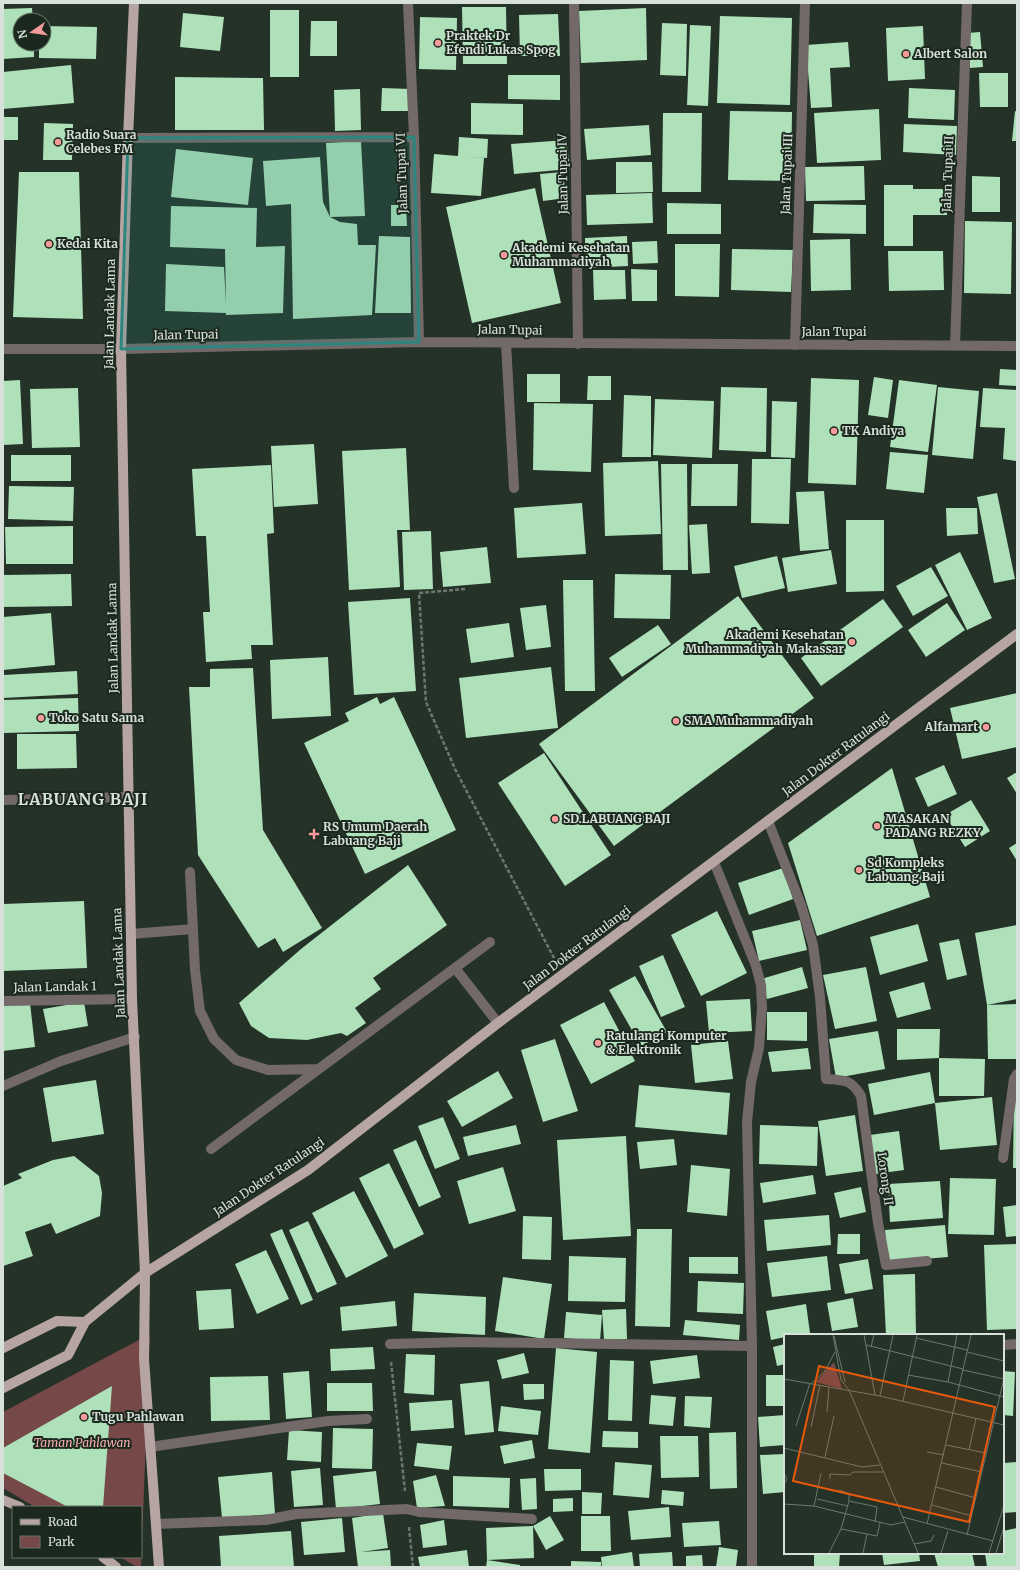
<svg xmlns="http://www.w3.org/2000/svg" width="1020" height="1570" font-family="Merriweather,serif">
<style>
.green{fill:#764848}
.building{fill:#aee1ba}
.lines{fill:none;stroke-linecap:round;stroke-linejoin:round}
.path{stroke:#6c786f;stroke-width:2.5;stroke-dasharray:4 2;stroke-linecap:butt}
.minor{stroke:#736969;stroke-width:10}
.major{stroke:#b7a5a4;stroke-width:10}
.marked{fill:#2d867e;fill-opacity:0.2;stroke:#2d867e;stroke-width:3;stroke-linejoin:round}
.poi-dot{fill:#f59b9b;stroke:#1b281e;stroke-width:1.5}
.labels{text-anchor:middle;stroke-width:4;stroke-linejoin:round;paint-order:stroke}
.poi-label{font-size:12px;font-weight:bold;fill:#d7e0d9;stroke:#1b281e;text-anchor:start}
.street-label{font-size:12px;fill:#d7e0d9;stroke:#1b281e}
.park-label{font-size:12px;font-style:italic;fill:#f4adac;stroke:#1b281e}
.district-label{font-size:16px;font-weight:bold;letter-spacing:1px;fill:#d7e0d9;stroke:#1b281e}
.inset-road{fill:none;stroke:#6c786e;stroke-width:1}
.view{fill:#e8590c;fill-opacity:0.15;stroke:#e8590c;stroke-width:2}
.inset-edge{fill:none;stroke:#d7e0d9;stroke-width:2}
</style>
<rect width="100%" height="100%" fill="#243227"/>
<!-- green -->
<path class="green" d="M150,1334L141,1567H137L120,1557H141V1507H35L3,1488V1412Z"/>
<!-- building -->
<path class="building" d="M462,7H506L507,64H463Z
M32,8L33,20H20V44H34V57L3,59V9Z
M646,8L647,60L581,63L579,11Z
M270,10H299V77H270Z
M183,13L224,17L220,51L180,47Z
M558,14L560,56H520L519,15Z
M720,16L792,18L790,105L717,103Z
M420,17L457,18L456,70L419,69Z
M311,21H337V56H310Z
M662,23L687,24L686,76L660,75Z
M690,25L711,26L708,106L687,105Z
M44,26L97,27L96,59L39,58V44H44Z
M923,26L925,79L888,81L886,28Z
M980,32L983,67L970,68L967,33Z
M848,42L850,67L830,68L832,107L811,108L806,45Z
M71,65L74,103L3,109V72Z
M979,73H1008V107H980Z
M508,75H560V100L508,99Z
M175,77L263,78L264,130H175Z
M382,88L411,89V111H381Z
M909,88L955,90L954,120L908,118Z
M360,89L361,130L335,131L334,90Z
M471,103L523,104V135L471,134Z
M879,109L881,160L817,163L814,113Z
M730,111L792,112L791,181L728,180Z
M1015,111L1017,112V141H1012Z
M663,113H702L701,192H662Z
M3,117H18V140H3Z
M44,123L73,124L72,160H43Z
M904,124L957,126L956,155L903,152Z
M649,125L651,155L587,160L584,129Z
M459,137L488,139L487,158L467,157L484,158L481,196L431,193L434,154L458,156Z
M567,140L570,169L514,174L511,144Z
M361,141L365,216L330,217L326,143Z
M176,149L253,158L248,205L171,197Z
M320,157L323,202L330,217L340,222L357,224L358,245H376L372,315L293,319L291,204L266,206L263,161Z
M616,162H652L653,192L616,193Z
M864,166L865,200L806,201L805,167Z
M19,172H79L83,319L13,317Z
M563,172L566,198L543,201L540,174Z
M972,176L1000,177V212H972Z
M884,185H913V189H947V215H913V246H884Z
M535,188L561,303L472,323L446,207Z
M652,193L653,223L587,225L586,195Z
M667,203L721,204V234H667Z
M814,204L866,205V234L813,233Z
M391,205H406L407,226H391Z
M171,206L257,208L256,247L285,246L283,313L226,315V313L165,311L166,264L224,267L226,304L225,249L170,247Z
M965,221L1012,222L1011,294L964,293Z
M379,236L410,237L411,313H375Z
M627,236L628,266L586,268L585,238Z
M850,239L851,290L811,291L810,240Z
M657,241L658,263L633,264L632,242Z
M675,244H720L719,297L675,296Z
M732,249L793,250L791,292L731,290Z
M888,251H943L944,290L889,291Z
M631,269L657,270V301H632Z
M593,270H625L626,299L594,300Z
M1000,369L1017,370V386L999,385Z
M527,374H560V402H527Z
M588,376H611V400H587Z
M874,377L893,380L888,418L868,415Z
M811,378L859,380L856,485L808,483Z
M20,380L23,444L3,445V381Z
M899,380L937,385L928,452L890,447Z
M721,387L767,388L766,452L719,450Z
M938,387L979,391L973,459L932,455Z
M78,388L80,447L32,448L30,389Z
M983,388L1017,390L1016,461L1003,459L1005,428L980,427Z
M624,395L651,396V457H622Z
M655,399L714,401L712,458L653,455Z
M772,401L797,402L795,458L771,457Z
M534,403L593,404L591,472L533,470Z
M314,444L318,504L274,507L271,446Z
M406,448L410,530H397L400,587L349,590L342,451Z
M890,452L928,455L924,493L886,489Z
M11,455H71V481H11Z
M752,459H791L789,524L751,523Z
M658,461L661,534L605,536L603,463Z
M661,464H687L688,570H663Z
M692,464H738L737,506H691Z
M271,465L274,533L267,534L273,645H251L252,659L206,662L203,612H210L206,536H196L192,469Z
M9,486L74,487L73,521L8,519Z
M824,491L829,549L800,551L796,492Z
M997,493L1015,579L994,583L977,497Z
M582,503L586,554L517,558L514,508Z
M946,508H977L978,534L947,536Z
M846,520H884V591L846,592Z
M707,524L710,573L692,574L689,525Z
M73,526V564H6L5,527Z
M431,531L433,589L404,590L402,532Z
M487,547L491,583L443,587L440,552Z
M831,550L837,584L788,592L782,558Z
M960,552L992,618L967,630L935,565Z
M777,556L785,588L742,598L734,566Z
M931,567L948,596L913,616L896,586Z
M71,574L72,606L3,607V575Z
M615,574L671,575L670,619L614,618Z
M563,580H593L595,691H565Z
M738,596L814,698L614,846L539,744Z
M410,598L416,691L354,695L348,602Z
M883,599L903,627L821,686L801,658Z
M947,603L965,630L926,657L908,630Z
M546,605L551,647L526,650L520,608Z
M51,613L55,665L3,670V617Z
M509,623L514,657L471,663L466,629Z
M658,625L671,644L622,677L609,658Z
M328,657L331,716L272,719L270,660Z
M551,667L558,728L466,738L459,678Z
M253,668L263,830L322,928L283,952L275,938L258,948L198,855L189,687H210V669Z
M77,671L78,694L3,698V675Z
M1017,693V747L962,759L950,708Z
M377,697L380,704L394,697L456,830L365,874L304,743L349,721L345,713Z
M78,698L79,731L4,733L3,700Z
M17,734H76L77,768L17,769Z
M544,753L611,855L565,886L498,783Z
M944,765L957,794L928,807L915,778Z
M892,768L930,897L817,936L788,843Z
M1017,772V794L1007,778Z
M971,800L990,831L965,847L945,815Z
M1017,843V861L1009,848Z
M408,865L447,925L373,978L381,989L355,1008L366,1023L347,1036L341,1033L307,1040L269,1038L251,1026L239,1003L301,949Z
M783,868L793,899L749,915L738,883Z
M84,901L87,968L3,971V904Z
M717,911L747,973L701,996L671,935Z
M800,920L807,950L759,961L752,931Z
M918,924L928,961L880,975L870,937Z
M1017,925V999L987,1005L1017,1004V1059H988L987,1005L975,933Z
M959,939L967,975L947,980L939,943Z
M663,955L685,1007L661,1017L639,966Z
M802,967L808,988L767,999L761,979Z
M866,967L877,1021L835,1029L823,975Z
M635,976L667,1032L641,1046L609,990Z
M924,982L931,1009L897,1018L889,992Z
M750,999L752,1031L709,1033L706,1001Z
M84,1002L88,1026L48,1033L43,1009Z
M604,1002L635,1061L591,1084L560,1025Z
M30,1003L35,1047L3,1051V1006Z
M767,1012H807V1041L767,1040Z
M897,1029H940L939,1058L897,1060Z
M878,1031L885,1069L836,1078L829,1039Z
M555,1039L578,1111L543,1122L521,1050Z
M728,1041L733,1079L695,1083L691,1045Z
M808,1048L811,1069L772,1072L768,1052Z
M939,1058L985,1059L984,1096H939Z
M498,1071L513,1098L462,1127L447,1101Z
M930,1072L935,1103L874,1115L868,1084Z
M96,1080L104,1134L52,1142L43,1088Z
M639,1085L730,1093L727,1135L635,1127Z
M1014,1090H1017V1168H1013Z
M992,1097L997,1145L940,1150L935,1103Z
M855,1115L863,1171L826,1176L818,1121Z
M443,1117L460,1159L435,1169L418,1126Z
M516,1125L521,1144L468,1156L463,1137Z
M760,1125L818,1127L817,1166L759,1164Z
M899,1131L904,1170L875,1174L870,1135Z
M626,1136L631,1236L563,1240L557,1140Z
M674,1139L677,1165L640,1169L637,1142Z
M416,1140L441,1197L419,1207L393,1150Z
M74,1156L99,1176L102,1193L100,1216L56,1234L51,1223L25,1232L33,1256L3,1266V1186L22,1178L18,1174L53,1160Z
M389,1163L424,1234L394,1249L359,1178Z
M691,1165L730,1169L727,1216L687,1212Z
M503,1167L516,1211L469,1224L457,1181Z
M813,1175L816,1194L763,1203L760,1183Z
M950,1178L996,1179L994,1235L948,1234Z
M940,1181L943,1218L890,1222L888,1184Z
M861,1187L866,1212L840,1218L834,1193Z
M354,1191L388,1256L346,1278L312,1213Z
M1017,1205V1236L1006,1237L1003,1207Z
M829,1215L831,1245L767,1251L764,1220Z
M523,1216L552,1217L551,1260L522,1259Z
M308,1221L337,1284L317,1293L289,1230Z
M945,1225L948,1257L888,1262L885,1230Z
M282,1229L313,1300L301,1305L270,1234Z
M637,1229H672L670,1327L635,1326Z
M838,1234H860V1254H837Z
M1017,1244V1329L987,1330L984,1245Z
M266,1250L289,1299L257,1314L235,1264Z
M569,1256L626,1258L625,1302L568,1301Z
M827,1256L831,1290L772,1297L767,1263Z
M689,1257H738V1274L689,1273Z
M868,1259L873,1289L845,1294L839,1264Z
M915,1274L916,1335H886L883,1275Z
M503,1277L552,1284L544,1339L495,1331Z
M698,1281L744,1283L743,1314L697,1312Z
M231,1289L234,1328L199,1330L196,1291Z
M414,1293L486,1297L485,1335L412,1331Z
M853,1298L858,1327L832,1331L827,1303Z
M395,1301L397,1326L342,1331L340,1307Z
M806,1304L810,1333L785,1335V1337L771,1340L766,1311Z
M626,1309L627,1339L604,1340L602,1310Z
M566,1312L602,1315L600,1341L564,1338Z
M685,1320L740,1325L739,1340L683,1335Z
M785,1344V1364L777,1366L773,1347Z
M373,1347L375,1369L331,1371L330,1349Z
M556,1348L597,1352L590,1453L548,1449Z
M524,1353L529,1373L502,1379L497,1360Z
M406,1354L435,1355L434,1395L404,1393Z
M697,1355L700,1378L653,1384L650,1361Z
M610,1360L634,1361L632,1421L608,1420Z
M309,1371L312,1417L286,1419L283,1373Z
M1003,1371L1015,1372L1013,1416L1003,1415Z
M766,1375H785V1406H766Z
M268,1376L270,1420L211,1421L210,1377Z
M489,1381L494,1432L465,1435L460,1384Z
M327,1383H372L373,1411H327Z
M523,1384H544V1399L524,1400Z
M112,1386L103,1507H68L3,1473V1448Z
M651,1395L676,1397L673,1426L649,1424Z
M685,1396L712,1397L710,1428L684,1426Z
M452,1400L454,1428L411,1431L409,1403Z
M501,1406L541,1411L538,1435L498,1431Z
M785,1415V1445L760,1447L758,1417Z
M333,1428L373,1429L372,1469L332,1468Z
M289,1430L322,1432L321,1462L287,1460Z
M603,1431L638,1432V1448L602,1447Z
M736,1432L737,1488L710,1489L709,1433Z
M660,1436H698L699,1477L661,1478Z
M532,1440L535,1458L504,1464L500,1446Z
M417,1443L452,1446L449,1470L414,1466Z
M784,1454L785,1492L763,1494L760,1455Z
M615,1462L652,1465L649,1498L613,1495Z
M1017,1462V1512L1003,1513V1463Z
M320,1468L323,1505L294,1507L291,1471Z
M544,1469H581V1490L545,1491Z
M376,1471L380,1504L336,1509L333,1476Z
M272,1472L275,1514L222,1518L218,1477Z
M436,1475L445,1506L417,1508L413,1481Z
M453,1476L510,1478L509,1508L453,1506Z
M536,1478L537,1509L522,1510L520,1479Z
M662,1490L684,1492L683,1506L661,1504Z
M582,1492L602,1493L601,1514H582Z
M573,1498V1511L553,1512V1499Z
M669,1507L671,1537L631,1540L628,1511Z
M383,1513L388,1548L361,1552L390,1550L391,1567H358L352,1518Z
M550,1516L564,1540L546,1550L533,1526L534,1558L487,1560L486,1528L533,1526Z
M581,1516H610L611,1551H581Z
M342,1518L345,1552L304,1555L301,1522Z
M444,1520L447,1545L423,1548L420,1525Z
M719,1521L721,1545L684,1547L682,1523Z
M1017,1528V1567H987L985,1553H1003V1531Z
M291,1531L294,1567H221L219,1536Z
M719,1547L738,1550L736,1567H716Z
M467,1550L469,1567H420L418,1557Z
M632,1552L634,1567H602L601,1557Z
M672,1552L673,1567H640L639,1554Z
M814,1553H840L839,1567H814Z
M882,1553H919L920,1561L884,1565Z
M934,1553H972L975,1567H938Z
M702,1555L703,1567H686V1556Z
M487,1560L520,1565V1567H486Z
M571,1561L601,1562V1567H571Z"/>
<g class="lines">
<!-- path -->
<path class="path" d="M465,589L419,593L426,702L455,769L554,958
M391,1362L405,1491
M409,1527L413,1567"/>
<!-- minor -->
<path class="minor" d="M408,3L414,137L419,342
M574,3L578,344
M128,138L414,137
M506,343L514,488
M795,345L805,3
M955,346L967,3
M3,349H121L419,342L1017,346
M3,800L129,797
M768,821L801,905L813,945L820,997L826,1079C844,1080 851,1079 861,1096L878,1223L886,1265L927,1261
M714,862L756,966L761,985L762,1008L759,1048L751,1082L747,1122L752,1346V1567
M190,872L195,970L200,1011L214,1039L236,1060L268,1070L319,1069
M131,934L193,929
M455,968L498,1023
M3,1001L132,999
M3,1086L61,1061L135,1037
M211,1149L490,942
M1003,1158L1014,1079L1017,1074
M390,1344L465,1342L752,1346
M1003,1345L1017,1344
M150,1447L328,1421L367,1419
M156,1524L266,1520L296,1514L407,1509L419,1512L532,1519"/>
<!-- major -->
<path class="major" d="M134,3L128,138L121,349L132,999L145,1273L144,1359L159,1567
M3,1348L57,1321L85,1322
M3,1388L68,1355L85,1322L145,1273L308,1170L498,1023L1017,634
M3,1500L20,1507
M103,1557L116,1567"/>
</g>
<!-- marked area -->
<path class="marked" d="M414,137L419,342L121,349L128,138Z"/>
<!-- markers -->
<g class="poi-dot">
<circle cx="438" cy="43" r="4"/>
<circle cx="906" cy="54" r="4"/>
<circle cx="58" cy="142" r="4"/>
<circle cx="49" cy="244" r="4"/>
<circle cx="504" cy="255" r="4"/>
<circle cx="834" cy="431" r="4"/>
<circle cx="852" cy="642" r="4"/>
<circle cx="41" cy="718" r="4"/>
<circle cx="676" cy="721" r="4"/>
<circle cx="986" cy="727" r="4"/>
<circle cx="555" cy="819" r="4"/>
<circle cx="877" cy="826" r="4"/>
<path d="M312 828h4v4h4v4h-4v4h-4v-4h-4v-4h4z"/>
<circle cx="859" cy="870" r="4"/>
<circle cx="598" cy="1043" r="4"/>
<circle cx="84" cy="1417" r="4"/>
</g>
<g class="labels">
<!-- poi labels -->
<g class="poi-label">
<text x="446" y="40">Praktek Dr<tspan x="446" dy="14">Efendi Lukas Spog</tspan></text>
<text x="914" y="58">Albert Salon</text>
<text x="66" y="139">Radio Suara<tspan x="66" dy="14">Celebes FM</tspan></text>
<text x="57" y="248">Kedai Kita</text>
<text x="512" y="252">Akademi Kesehatan<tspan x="512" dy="14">Muhammadiyah</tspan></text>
<text x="842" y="435">TK Andiya</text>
<text x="844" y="639" text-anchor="end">Akademi Kesehatan<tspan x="844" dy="14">Muhammadiyah Makassar</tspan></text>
<text x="49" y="722">Toko Satu Sama</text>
<text x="684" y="725">SMA Muhammadiyah</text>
<text x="978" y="731" text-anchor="end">Alfamart</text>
<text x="563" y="823">SD.LABUANG BAJI</text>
<text x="885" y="823">MASAKAN<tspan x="885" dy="14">PADANG REZKY</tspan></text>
<text x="323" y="831">RS Umum Daerah<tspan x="323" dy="14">Labuang Baji</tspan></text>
<text x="867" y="867">Sd Kompleks<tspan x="867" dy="14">Labuang Baji</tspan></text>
<text x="606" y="1040">Ratulangi Komputer<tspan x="606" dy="14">&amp; Elektronik</tspan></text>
<text x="92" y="1421">Tugu Pahlawan</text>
</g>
<!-- street labels -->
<g class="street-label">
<text transform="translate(402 173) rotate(-92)" y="4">Jalan Tupai VI</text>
<text transform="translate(563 174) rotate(-91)" y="4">Jalan Tupai IV</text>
<text transform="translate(787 174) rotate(-88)" y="4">Jalan Tupai III</text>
<text transform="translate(948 174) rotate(-88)" y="4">Jalan Tupai II</text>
<text transform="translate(110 314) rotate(-89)" y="4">Jalan Landak Lama</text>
<text transform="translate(510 330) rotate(1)" y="4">Jalan Tupai</text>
<text x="834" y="336">Jalan Tupai</text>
<text transform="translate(186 335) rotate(-1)" y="4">Jalan Tupai</text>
<text transform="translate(113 638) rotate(-91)" y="4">Jalan Landak Lama</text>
<text transform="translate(836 754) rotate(-37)" y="4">Jalan Dokter Ratulangi</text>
<text transform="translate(577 948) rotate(-37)" y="4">Jalan Dokter Ratulangi</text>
<text transform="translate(119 963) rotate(-92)" y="4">Jalan Landak Lama</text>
<text transform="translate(55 987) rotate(-1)" y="4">Jalan Landak 1</text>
<text transform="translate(269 1177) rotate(-34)" y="4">Jalan Dokter Ratulangi</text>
<text transform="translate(885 1179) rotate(82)" y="4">Lorong II</text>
</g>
<!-- park labels -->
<g class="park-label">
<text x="82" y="1447">Taman Pahlawan</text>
</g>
<!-- district labels -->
<g class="district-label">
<text x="83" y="805">LABUANG BAJI</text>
</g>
</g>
<!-- overview -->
<g transform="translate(784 1334)">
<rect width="220" height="220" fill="#243227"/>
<path d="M50,28L58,55L32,48Z" fill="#764848"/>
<path class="inset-road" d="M49,1L57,46L65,56L134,219M80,1L91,61M173,1L164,48L220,63M50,2L61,48M132,4L183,16M82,11L179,35M87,13L90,1M183,18L220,27M179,36L220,45M124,41L164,48M0,45L96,62L220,91M27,50L41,37L51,18M96,62L109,1M119,67L133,1M43,78L45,53M12,92L26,49M27,93L36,51M162,111L202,119M0,114L78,133L96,131M185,116L192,84M143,118L160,121M41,123L50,82M158,129L198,138M0,139L3,145L0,151M46,145V140L66,141L69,138H99M152,153L192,164M33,165L64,172M65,167L93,173L91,188M0,170L30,172L107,191L121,188M148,171L188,182M30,172L37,139M119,183L209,207M143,190L187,1M57,195L93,202L96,189M183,201L220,44M130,210L147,207L150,201M45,219L57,195L65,167V160L55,156M79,219L83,200M157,219L164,197M205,219L220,171M212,219L220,193"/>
<path class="view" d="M35,32L211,73L185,188L9,147Z"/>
<rect width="220" height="220" class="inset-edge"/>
</g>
<!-- border -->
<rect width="1020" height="1570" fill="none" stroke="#d7e0d9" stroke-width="8"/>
<!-- legend -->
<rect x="12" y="1506" width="130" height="52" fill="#1b281e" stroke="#667269"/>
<rect x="20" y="1519" width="20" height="6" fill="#b7a5a4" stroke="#667269"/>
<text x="48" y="1526" font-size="12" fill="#d7e0d9">Road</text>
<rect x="20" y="1536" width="20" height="12" fill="#764848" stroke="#667269"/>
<text x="48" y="1546" font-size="12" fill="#d7e0d9">Park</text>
<!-- north arrow -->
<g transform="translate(32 32) rotate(257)"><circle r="19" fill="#1b281e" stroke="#667269"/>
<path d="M0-3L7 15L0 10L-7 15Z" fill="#f59b9b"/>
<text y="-6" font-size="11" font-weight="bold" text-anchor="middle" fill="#d7e0d9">N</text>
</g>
</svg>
